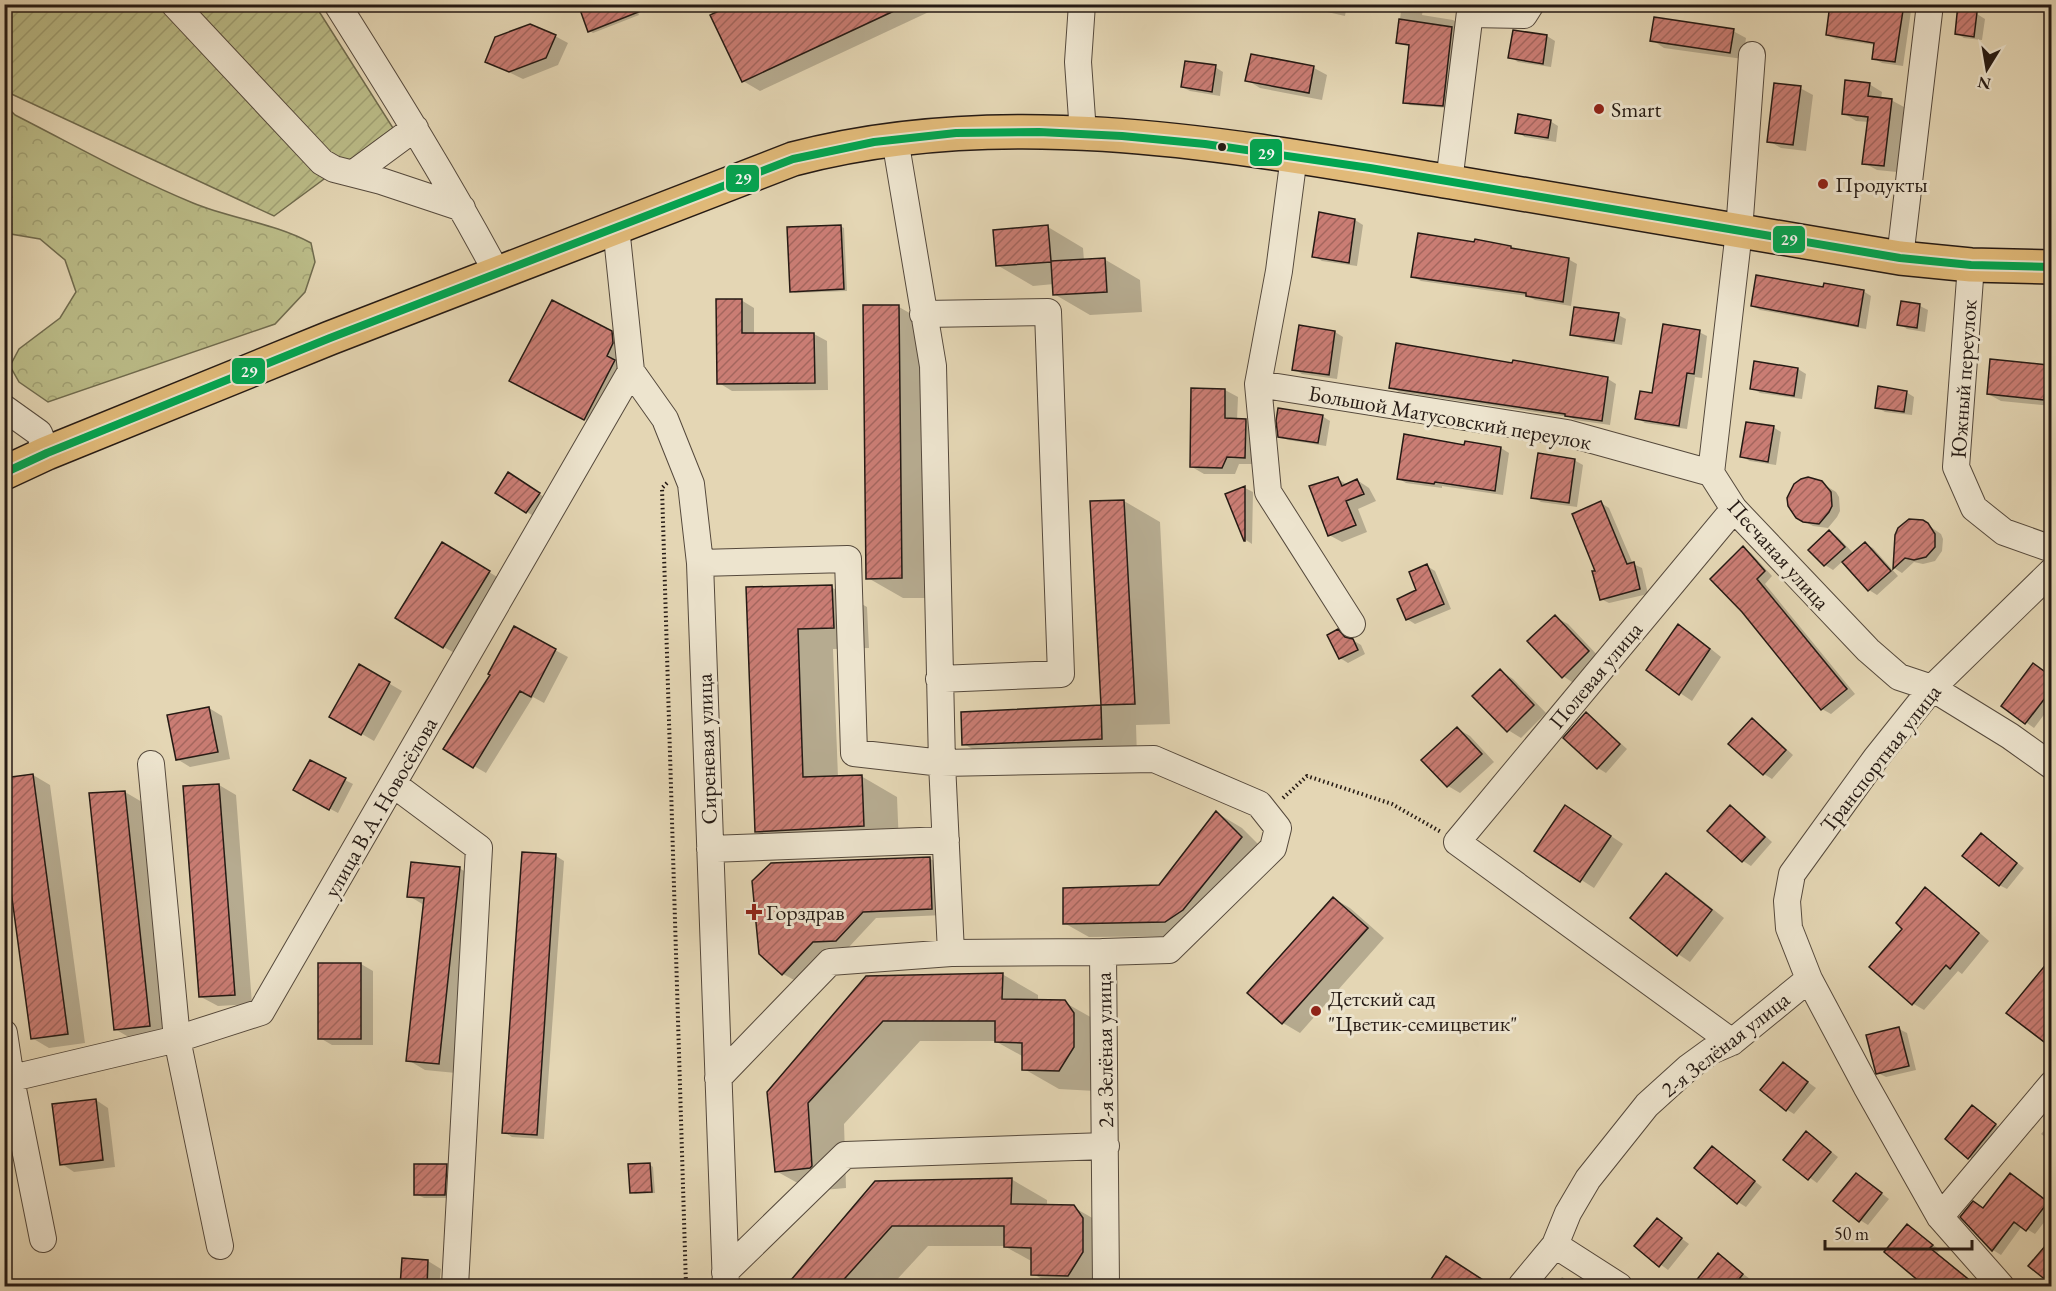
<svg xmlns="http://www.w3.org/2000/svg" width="2056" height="1291" font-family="'EB Garamond',serif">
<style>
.forest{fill:url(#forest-crowns);stroke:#706b4e;stroke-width:1.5}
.garden{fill:url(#garden-furrows);stroke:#706b4e;stroke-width:1.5}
.shadow{fill:#0003}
.building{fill:url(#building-hatch);stroke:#251a14;stroke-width:1.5}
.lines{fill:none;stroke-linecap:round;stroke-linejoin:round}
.minor-casing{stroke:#55493c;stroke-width:28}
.major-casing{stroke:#251a14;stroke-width:36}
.path{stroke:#251a14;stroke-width:4;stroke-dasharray:1.5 3;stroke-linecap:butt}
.minor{stroke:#ede4ce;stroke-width:26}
.major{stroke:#e2bb7a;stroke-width:33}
.bus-1-casing{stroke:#ede4ce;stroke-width:12}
.bus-1{stroke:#00a651;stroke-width:8}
.poi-dot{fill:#8f2418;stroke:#ede4ce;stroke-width:2}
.bus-dot{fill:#251a14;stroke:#ede4ce;stroke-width:2}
.labels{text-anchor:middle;stroke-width:6;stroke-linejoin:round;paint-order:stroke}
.poi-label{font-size:22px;fill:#251a14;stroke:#ede4ce;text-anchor:start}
.street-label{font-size:22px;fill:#251a14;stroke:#ede4ce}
.line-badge{stroke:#ede4ce;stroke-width:2}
.badge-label{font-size:16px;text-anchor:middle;font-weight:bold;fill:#fff}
</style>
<defs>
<pattern id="forest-crowns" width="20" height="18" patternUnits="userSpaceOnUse" patternTransform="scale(1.5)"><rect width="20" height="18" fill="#bbbc88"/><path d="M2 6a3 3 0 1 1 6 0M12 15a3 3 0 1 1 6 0" fill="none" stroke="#a1a174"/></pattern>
<pattern id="garden-furrows" width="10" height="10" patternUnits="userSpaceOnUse" patternTransform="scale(1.5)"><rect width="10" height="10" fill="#bbbc88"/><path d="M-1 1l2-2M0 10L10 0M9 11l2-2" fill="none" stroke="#a1a174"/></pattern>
<pattern id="building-hatch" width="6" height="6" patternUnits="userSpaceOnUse" patternTransform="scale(1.5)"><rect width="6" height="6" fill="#ca7d74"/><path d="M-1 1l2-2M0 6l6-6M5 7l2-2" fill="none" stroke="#a4665e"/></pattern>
</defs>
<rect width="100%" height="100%" fill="#e4d6b4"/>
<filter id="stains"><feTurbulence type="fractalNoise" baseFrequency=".00333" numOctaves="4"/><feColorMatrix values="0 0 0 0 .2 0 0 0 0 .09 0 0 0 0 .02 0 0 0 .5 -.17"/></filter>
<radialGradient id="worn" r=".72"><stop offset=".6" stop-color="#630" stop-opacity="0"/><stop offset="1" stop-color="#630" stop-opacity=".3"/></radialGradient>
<!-- forest -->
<path class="forest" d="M4,104L15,115C74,145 132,178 193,203C232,219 274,223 311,243L315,262L305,292L275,324L48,402L19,382L10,366L19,349L60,318L76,292L65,260L40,239L5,233Z"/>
<!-- garden -->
<path class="garden" d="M5,5H315L393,128L274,216L5,91L10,59L5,56Z"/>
<!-- shadow -->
<path class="shadow" d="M635,4L639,15L593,33L590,31Z
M737,4H930L933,10L760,91L743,81Z
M1292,4H1347L1345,16Z
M1402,4H1424L1422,15L1453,20L1458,23L1448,108L1410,105L1405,102L1410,46L1397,42Z
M1832,4H1912L1903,66L1882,63L1873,58L1875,45L1836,39L1827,35Z
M2001,4H2032L2031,10Z
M1977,14L1985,19L1982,40L1964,38L1956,33Z
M1514,31L1547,36L1555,41L1551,67L1518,62L1510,57Z
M1733,31L1746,38L1743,59L1664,48L1652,40Z
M555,36L568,43L558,65L523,79L486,61Z
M1252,55L1314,68L1327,75L1322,100L1260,88L1247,80Z
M1215,67L1223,72L1220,96L1190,91L1182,87Z
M1869,84L1882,92L1881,99L1891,100L1904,107L1897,172L1877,170L1864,163L1869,122L1856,121L1843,113Z
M1800,88L1813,95L1806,151L1781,148L1769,141Z
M1550,121L1558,126L1556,142L1525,137L1517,132Z
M1320,214L1355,220L1363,225L1357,266L1322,261L1314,256Z
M840,226L844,228L847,291L795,293L792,291Z
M1048,227L1083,248L1084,261L1104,259L1140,280L1142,312L1090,315L1054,294V284L1033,286L997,265Z
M1511,247L1516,250L1568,259L1577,264L1571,306L1535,300L1527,296L1421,281L1413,277Z
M1825,289L1863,291L1871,296L1866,329L1760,310L1752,306Z
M741,300L754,308V335L814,334L827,341L828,390L732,391L719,383Z
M1920,306L1928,310L1925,332L1907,329L1899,324Z
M899,307L934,327L938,598H903L868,578Z
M1618,315L1626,319L1622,345L1580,338L1572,334Z
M1335,332L1343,337L1337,379L1302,374L1294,369Z
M1699,332L1707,336L1702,378L1695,377L1687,429L1645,423L1637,418Z
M611,333L629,343L601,428L528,390Z
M1514,362L1608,379L1616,384L1610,425L1575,420L1569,417L1399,392L1391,387L1513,364Z
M1755,363L1798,369L1806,374L1802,399L1760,393L1752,388Z
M2047,366L2052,369V406L2001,401L1988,394Z
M1225,390L1238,397L1237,420H1245L1258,428V464H1239L1235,474H1204L1192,467Z
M1906,392L1914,397L1912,415L1885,412L1876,407Z
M1322,416L1330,421L1326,446L1288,440L1279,436Z
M1773,427L1781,432L1776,465L1750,461L1742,457Z
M1465,446L1501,448L1509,453L1503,495L1442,486V488L1406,483L1398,478Z
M1574,460L1583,465L1577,507L1541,502L1533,497Z
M517,479L547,499L535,517L497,493Z
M1338,479L1348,485L1357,480L1369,488L1376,501L1358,509L1367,532L1342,542L1329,535Z
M1815,479L1836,492L1839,497L1840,511L1837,517L1828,528L1813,526L1804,521Z
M1245,488L1253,492L1252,544L1246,540L1227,495Z
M1124,501L1160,522L1170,724L1136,725L1137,758L999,765L964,744L962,713L1102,707L1092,503Z
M1601,503L1609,508L1633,564L1642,568L1648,594L1609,603L1601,599L1597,572Z
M1922,521L1941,534L1943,539L1942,551L1935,561L1923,564L1914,562L1902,573L1894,568L1896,535Z
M1830,532L1838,537L1854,554L1865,544L1873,548L1898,576L1877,595L1869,590L1843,561L1833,570L1825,565Z
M1743,548L1751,553L1772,576L1765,584L1855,694L1831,714L1822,709L1743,611Z
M455,551L502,580L456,654L444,647Z
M1427,566L1435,571L1451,609L1415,624L1407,619Z
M831,587L867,607L869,648L833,649L838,777L861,776L897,797L899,846L792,852L756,831L747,588Z
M1555,617L1568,624L1601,659L1575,684L1563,676Z
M1679,626L1691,633L1721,657L1692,701L1680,693Z
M514,628L568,657L544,703L533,697L486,773L474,766L492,674Z
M1337,631L1361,645L1365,654L1348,663L1340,658Z
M359,666L402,691L374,741L331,716Z
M1501,671L1513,679L1546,713L1521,738L1508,730Z
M2052,678V704L2034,728L2003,706Z
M209,708L222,716L230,759L190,767L177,759Z
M1586,714L1594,719L1627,749L1606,773L1598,768L1565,738Z
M1752,720L1760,725L1793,755L1772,779L1764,774Z
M1458,729L1470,736L1494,762L1460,793L1448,786Z
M33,775L50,785L85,1043L49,1048L32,1038Z
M345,780L353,784L338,813L295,790Z
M219,785L236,795L252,1004L218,1006L201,997Z
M125,792L142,802L167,1035L132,1039L115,1029Z
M1731,807L1739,812L1772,842L1751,866L1743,861Z
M1217,813L1242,828L1267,853L1191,936L1089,937L1064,923L1160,887Z
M1578,814L1623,844L1594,888L1536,851Z
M1982,835L2024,868L2007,889L1999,885Z
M524,853L556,856L564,861L544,1139L512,1137L504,1132Z
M929,858L942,866L944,915L876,918L849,947L826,948L796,981L783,974L761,954Z
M459,868L476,878L456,1073L425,1070L408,1060L424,905L409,896Z
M1666,875L1679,882L1724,918L1690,962L1678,954Z
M1926,889L1937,896L1989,941L1962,974L1958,971L1924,1010L1912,1003Z
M1333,898L1350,908L1384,938L1300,1033L1283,1023Z
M361,964L373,971V1045H332L320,1038Z
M1002,974L1038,995V1001L1064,1002L1101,1023L1095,1091L1059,1089L1024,1069V1057L995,1041H920L844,1124L846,1188L812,1191L776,1171L769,1092L867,978Z
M1899,1029L1907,1033L1916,1070L1886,1077L1878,1073Z
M1783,1064L1816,1088L1794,1114L1786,1109Z
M96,1100L108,1108L115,1167L74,1172L62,1164Z
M1973,1107L2003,1130L1977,1162L1969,1157Z
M2052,1122V1142L2041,1134Z
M1814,1138L1838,1157L1817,1183L1785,1159Z
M1713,1148L1762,1187L1746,1207L1738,1202Z
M649,1164L653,1167L655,1193L635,1194L632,1192Z
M446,1165L454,1170L453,1198H424L416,1194Z
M1857,1175L1889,1199L1868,1225L1860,1220Z
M1011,1179L1047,1200V1206L1073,1207L1110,1228V1286H1055L1033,1274V1262L1004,1246H928L891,1286H787L875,1183Z
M2018,1180L2052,1205V1212L2035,1234L2022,1226L2001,1255L1993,1250L1984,1209Z
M1657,1220L1689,1244L1668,1270L1636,1246Z
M1907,1226L1940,1250L1937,1253L1978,1286H1928Z
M1718,1255L1750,1279L1744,1286H1703Z
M428,1261L441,1269L439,1286H401Z
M1562,1277L1570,1282L1576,1286H1555Z"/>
<!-- building -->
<path class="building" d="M578,4H656V5L588,32Z
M733,4H909L742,82L710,15Z
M1830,4H1904L1895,62L1872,59L1874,43L1826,35Z
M1958,4H1978L1974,37L1955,34Z
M1654,17L1734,29L1730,53L1650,41Z
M1399,19L1452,27L1443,106L1403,103L1409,45L1396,43Z
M530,24L556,35L546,58L509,72L485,62L495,37Z
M1513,30L1547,35L1543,64L1508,58Z
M1251,54L1314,66L1309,93L1245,81Z
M1185,61L1216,65L1212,92L1181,87Z
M1845,80L1870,83L1868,96L1892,99L1884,166L1862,164L1868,117L1842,114Z
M1774,83L1801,86L1793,145L1767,142Z
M1518,114L1551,120L1548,138L1515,133Z
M1319,212L1355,219L1349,263L1312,257Z
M841,225L844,289L790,292L787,227Z
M1048,225L1051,261L1105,258L1107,292L1053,295L1051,262L996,266L993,230Z
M1418,233L1474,242L1475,239L1511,246V248L1569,258L1563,302L1526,296V293L1411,277Z
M1756,275L1823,287L1824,283L1864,290L1858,326L1751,306Z
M716,299H742V333H814L815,383L717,384Z
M552,300L612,331L613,343L607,356L615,360L584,420L509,381Z
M1901,301L1920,304L1917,328L1897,325Z
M863,305H899L902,578L866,579Z
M1574,307L1619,313L1614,341L1570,335Z
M1663,324L1700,330L1694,374L1687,373L1679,426L1635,419L1640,391L1652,393Z
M1299,325L1335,331L1329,375L1292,370Z
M1396,343L1512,363L1513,360L1608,377L1602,421L1565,416V414L1389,388Z
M1990,359L2048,365L2044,400L1987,394Z
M1754,361L1798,368L1794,396L1750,389Z
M1878,386L1907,391L1904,412L1875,408Z
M1191,388L1225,389V418L1246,419L1245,458L1227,457L1222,468L1190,467Z
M1278,408L1323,415L1318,443L1278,437L1276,421Z
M1746,422L1774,426L1768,462L1740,457Z
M1404,434L1464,445L1465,441L1501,447L1495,491L1435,482L1434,484L1397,479Z
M1538,453L1575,459L1569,503L1531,498Z
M508,472L540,493L526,513L495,493Z
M1338,477L1342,486L1357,479L1364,494L1346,501L1356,525L1328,536L1309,486Z
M1808,477L1822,481L1831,492L1832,506L1829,512L1819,524L1803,522L1796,518L1788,506L1787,498L1794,484L1801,479Z
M1245,486V541H1244L1225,494Z
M1124,500L1135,704L1101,705L1090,501Z
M1601,501L1627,564L1634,562L1640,589L1600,600L1592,571H1595L1572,514Z
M1909,519L1923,520L1928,523L1935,534V547L1926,557L1914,560L1905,558L1893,569L1895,535L1898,528Z
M1829,530L1845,547L1824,566L1808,550Z
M442,542L490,571L443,648L395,618Z
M1865,542L1891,571L1868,591L1842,562Z
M1743,546L1765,571L1757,579L1847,689L1821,710L1742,612L1710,579Z
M1427,564L1444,604L1406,620L1397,599L1416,590L1409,572Z
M832,585L834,628L798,629L803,777L862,775L864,826L755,832L746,587Z
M1555,615L1589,651L1562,678L1527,641Z
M1678,624L1710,649L1679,695L1646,670Z
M514,626L556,649L531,697L520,691L473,768L443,749L490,675L488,674Z
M1338,629L1345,637L1353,639L1358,650L1339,659L1327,635Z
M2033,663L2052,677V689L2025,724L2001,706Z
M359,664L390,682L361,735L329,717Z
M1500,669L1534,705L1507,732L1472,696Z
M1101,705L1102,739L962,745L961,712Z
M209,707L218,752L176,760L167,715Z
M1586,712L1620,744L1597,769L1563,738Z
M1752,718L1786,750L1763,775L1728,744Z
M1457,727L1482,754L1447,787L1421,760Z
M310,760L346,778L329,810L293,790Z
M33,774L68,1034L31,1039L4,839V778Z
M219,784L235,995L199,997L183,786Z
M125,791L150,1026L114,1030L89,793Z
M1565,805L1611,836L1580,882L1534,851Z
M1730,805L1765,837L1742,862L1707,831Z
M1216,811L1242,837L1183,910L1165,922L1063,924V888L1159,885Z
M1981,833L2017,863L1999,886L1962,856Z
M522,852L556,854L537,1135L502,1133Z
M930,857L932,909L863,912L836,941L813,942L782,975L759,954L752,881L771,863Z
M411,862L460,867L439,1064L406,1061L424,898L407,897Z
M1666,873L1712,910L1677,956L1630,918Z
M1925,887L1979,933L1950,969L1946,965L1912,1005L1869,967L1902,929L1896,923Z
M1333,897L1368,928L1282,1024L1247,993Z
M2052,957V1048L2006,1013Z
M318,963H361V1039H318Z
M1003,973L1002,999L1065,1000L1074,1013V1047L1059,1071L1022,1070V1043L995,1042V1021H883L808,1103L812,1166L810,1168L775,1172L767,1092L866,976Z
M1899,1027L1909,1066L1876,1074L1866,1035Z
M1783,1062L1808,1082L1786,1111L1760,1090Z
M96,1099L103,1160L60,1165L52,1104Z
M1972,1105L1996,1124L1968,1159L1945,1139Z
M1806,1131L1831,1152L1808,1180L1783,1160Z
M1712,1146L1755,1181L1737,1204L1694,1168Z
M650,1163L652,1192L630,1193L628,1164Z
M414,1164H447L445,1195H414Z
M1856,1173L1882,1193L1859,1222L1833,1201Z
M2010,1173L2048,1202L2026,1231L2014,1222L1992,1251L1960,1217L1973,1201L1983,1208Z
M1012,1178L1011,1204L1074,1205L1083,1218V1252L1068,1276L1031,1275V1248L1004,1247V1226H892L837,1287H785L875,1181Z
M1657,1218L1682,1238L1659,1267L1634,1246Z
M1907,1224L1933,1245L1930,1248L1978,1287H1926L1884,1252Z
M2052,1238V1285L2028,1266Z
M1718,1253L1743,1274L1733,1287H1691Z
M1446,1256L1494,1287H1426Z
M402,1258L428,1260L427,1287H400Z"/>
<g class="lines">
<defs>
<path id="minor" d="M174,4L322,162L334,169L381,181L462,208
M337,4C393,93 448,181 497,273
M1082,4L1078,62L1083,133
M1470,14L1524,15L1531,4
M1752,55L1739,231L1711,473L1734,509L1868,650L1899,677L1932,688L2010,736L2052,766
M895,139L933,366L942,763L951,953L1103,952L1106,1286
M1294,156L1279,271L1258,384L1268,492L1352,624
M354,173L415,128
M1449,182L1471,4
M616,227L631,371L665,419L691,484L700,563L726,1286
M1900,258L1930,4
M1971,265L1956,467L1974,508L2004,532L2052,549
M923,314L1048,312L1061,674L939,679
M1258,384L1567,433L1711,473
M4,408L39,433L47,453
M700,563L848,559L854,753L942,763L1154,759L1259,804L1278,828L1273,848L1169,950L1103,952
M151,764L177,1039L220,1246
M393,784L479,848L455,1286
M710,849L946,840
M4,1033L11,1079L43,1239
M1732,1042L1457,842L1734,509
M718,1078L830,962L951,953
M4,1080L177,1039L261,1012L631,371
M1940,1217L2052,1084
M1555,1245L1619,1286
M725,1272L845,1155L1106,1146
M1521,1286L1555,1245L1568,1213L1588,1179L1647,1105L1689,1067L1711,1051L1732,1042L1809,979
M2001,1286L1940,1217L1866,1086L1809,979L1789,928L1787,901L1792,874L1876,758L1932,688L2052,571"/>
<path id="major" d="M4,473L47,453L330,338L793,159C1008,102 1236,146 1451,182C1600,208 1750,233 1900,258L1971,265L2052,267"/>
</defs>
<!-- minor casing -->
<use href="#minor" class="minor-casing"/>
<!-- major casing -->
<use href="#major" class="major-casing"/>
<!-- path -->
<path class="path" d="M667,483L662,488L686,1286
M1283,798L1307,776L1392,804L1441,832"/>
<!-- minor -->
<use href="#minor" class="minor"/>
<!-- major -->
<use href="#major" class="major"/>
<defs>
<path id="bus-1" d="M4,473L47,453L330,338L793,159L874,142L956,133L1039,132L1122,136L1205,144L1370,168L1900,258L1971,265L2052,267"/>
</defs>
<!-- bus-1 casing -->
<use href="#bus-1" class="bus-1-casing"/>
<!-- bus-1 -->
<use href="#bus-1" class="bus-1"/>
</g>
<!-- markers -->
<g class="poi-dot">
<circle cx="1599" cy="109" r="6"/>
<circle cx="1823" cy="184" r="6"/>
<path d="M751 903h6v6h6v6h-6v6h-6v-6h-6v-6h6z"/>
<circle cx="1316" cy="1011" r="6"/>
</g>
<circle class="bus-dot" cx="1222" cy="147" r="5"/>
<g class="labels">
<!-- poi labels -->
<g class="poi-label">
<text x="1611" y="117">Smart</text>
<text x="1835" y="192">Продукты</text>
<text x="766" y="920">Горздрав</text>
<text x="1328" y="1006">Детский сад<tspan x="1328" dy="25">"Цветик-семицветик"</tspan></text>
</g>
<!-- street labels -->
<g class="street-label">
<text transform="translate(1963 379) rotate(-86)" y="8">Южный переулок</text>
<text transform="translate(1450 417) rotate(10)" y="8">Большой Матусовский переулок</text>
<text transform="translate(1779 554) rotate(48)" y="8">Песчаная улица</text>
<text transform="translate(1595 675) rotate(-50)" y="8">Полевая улица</text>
<text transform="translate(706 749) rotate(-92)" y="8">Сиреневая улица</text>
<text transform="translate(1880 758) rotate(-52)" y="8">Транспортная улица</text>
<text transform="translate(380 807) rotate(-60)" y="8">улица В.А. Новосёлова</text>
<text transform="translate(1725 1044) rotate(-38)" y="8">2-я Зелёная улица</text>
<text transform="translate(1104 1050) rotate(-91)" y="8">2-я Зелёная улица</text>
</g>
</g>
<g class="line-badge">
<rect x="1249" y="138" width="34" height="29" rx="6" fill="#00a651"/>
<rect x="725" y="164" width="35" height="29" rx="6" fill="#00a651"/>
<rect x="1772" y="225" width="34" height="29" rx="6" fill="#00a651"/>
<rect x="231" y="357" width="35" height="28" rx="6" fill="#00a651"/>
</g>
<g class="badge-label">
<text x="1266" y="159">29</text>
<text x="743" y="184">29</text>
<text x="1789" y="245">29</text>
<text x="249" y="377">29</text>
</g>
<!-- margin -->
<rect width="2056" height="1291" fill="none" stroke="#e4d6b4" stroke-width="24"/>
<rect x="6" y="6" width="2044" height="1279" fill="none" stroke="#251a14" stroke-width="3"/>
<rect x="12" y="12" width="2032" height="1267" fill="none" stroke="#251a14" stroke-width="1.5"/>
<!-- north arrow -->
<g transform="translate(1987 69) rotate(191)" stroke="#ede4ce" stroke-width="4.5" paint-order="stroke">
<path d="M0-4.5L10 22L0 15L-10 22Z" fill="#251a14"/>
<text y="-9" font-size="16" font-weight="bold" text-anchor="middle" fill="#251a14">N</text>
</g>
<!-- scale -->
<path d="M1825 1240v9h147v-9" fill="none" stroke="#251a14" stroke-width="3"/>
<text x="1834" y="1240" font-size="18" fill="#251a14" stroke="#ede4ce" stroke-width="4.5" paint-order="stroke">50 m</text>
<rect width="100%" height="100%" filter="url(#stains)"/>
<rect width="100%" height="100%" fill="url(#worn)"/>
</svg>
